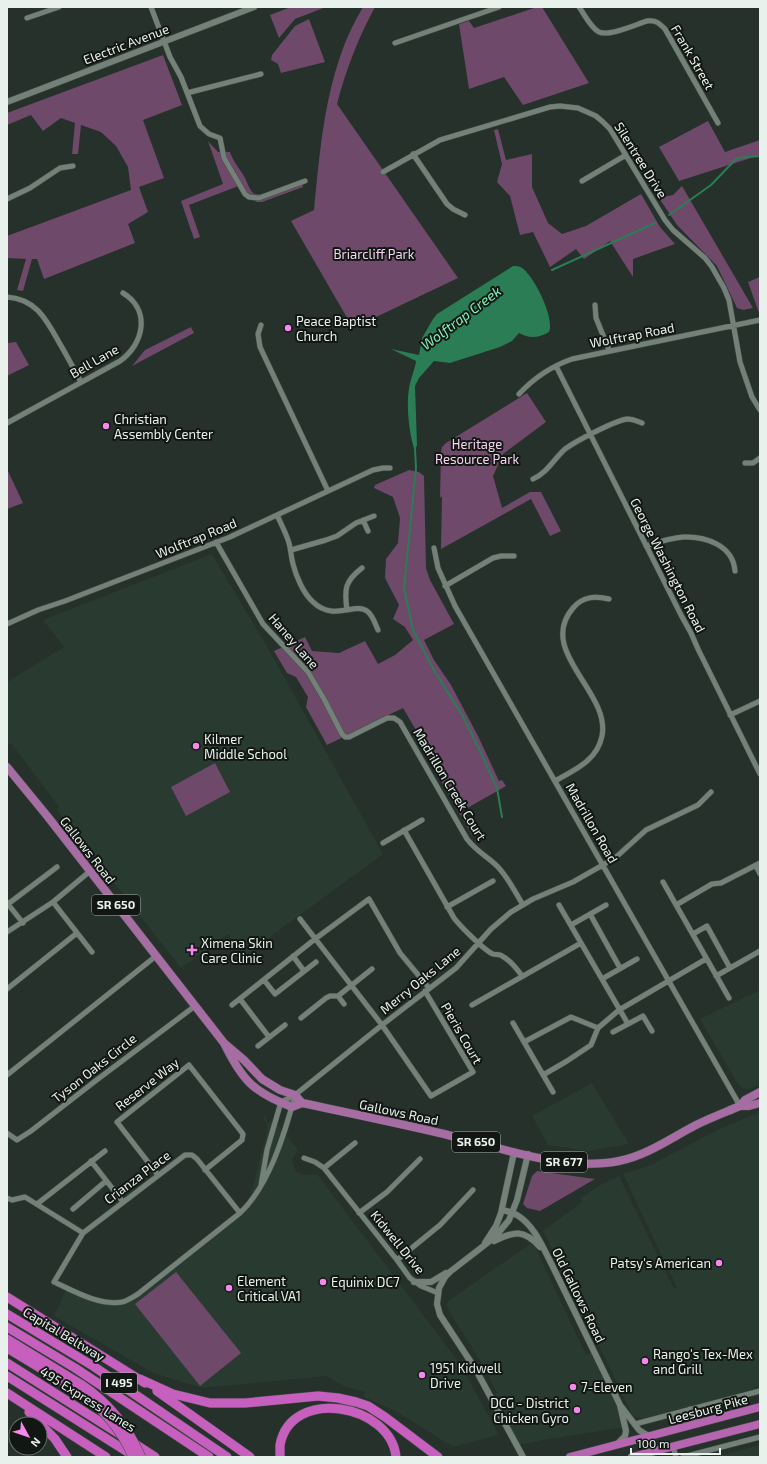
<svg xmlns="http://www.w3.org/2000/svg" width="767" height="1464" font-family="'Exo 2',sans-serif">
<style>
.built{fill:#293b30}
.green{fill:#6e496a}
.water{fill:#2b7d55}
.lines{fill:none;stroke-linecap:round;stroke-linejoin:round}
.stream{stroke:#2b7d55;stroke-width:2}
.minor-casing{stroke:#434d46;stroke-width:6}
.tertiary-casing{stroke:#434d46;stroke-width:7}
.primary-casing{stroke:#434d46;stroke-width:9}
.trunk-casing{stroke:#434d46;stroke-width:9}
.motorway-casing{stroke:#434d46;stroke-width:10}
.minor{stroke:#738179;stroke-width:5}
.tertiary{stroke:#738179;stroke-width:6}
.primary{stroke:#a56da2;stroke-width:8}
.trunk{stroke:#b666b0;stroke-width:8}
.motorway{stroke:#c65fbe;stroke-width:9}
.motorway-bridge-casing{stroke:#434d46;stroke-width:10;stroke-linecap:butt}
.motorway-bridge{stroke:#c65fbe;stroke-width:9}
.poi-dot{fill:#f688ed;stroke:#121714;stroke-width:1.5}
.labels{text-anchor:middle;stroke-width:4;stroke-linejoin:round;paint-order:stroke}
.shield{fill:#121714;stroke:#a8b0ab;stroke-width:1}
.shield-label{font-size:12px;font-weight:bold;fill:#e9f1ec}
.street-label{font-size:13px;fill:#e9f1ec;stroke:#121714}
.park-label{font-size:13px;fill:#f5d4f1;stroke:#121714}
.poi-label{font-size:13px;fill:#e9f1ec;stroke:#121714;text-anchor:start}
.water-label{font-size:14px;font-style:italic;fill:#83f0b5;stroke:#121714}
</style>
<rect width="100%" height="100%" fill="#25312a"/>
<!-- built -->
<path class="built" d="M212,554L269,650L383,854L244,956L228,934L181,968L56,809L59,807L11,743L7,745V682L64,647L43,620Z
M760,990V1085L748,1089L742,1088L737,1083L700,1019Z
M592,1083L629,1144L589,1151L548,1145L532,1116Z
M760,1112V1386L754,1387L756,1391L642,1419L632,1415L591,1328L558,1254L555,1255L543,1231L582,1202L581,1198L602,1184L619,1176L674,1289L677,1288L623,1174L651,1165L717,1130Z
M266,1116L268,1125L270,1121H275L298,1150L292,1160L295,1171L303,1175L317,1174L460,1364L499,1435L453,1447L399,1413L363,1396L366,1392L346,1387L326,1376L202,1388L153,1373L54,1316L67,1288L107,1301H124L135,1296L238,1215L246,1204L251,1194L268,1128L263,1117Z
M530,1244L535,1247L586,1355L594,1351L620,1405L626,1427L549,1439L519,1445L492,1396L497,1393L484,1367L446,1306L448,1301Z
M760,1445V1457H713Z"/>
<!-- green -->
<path class="green" d="M291,7H326L295,19L279,38L270,15Z
M363,7H375C358,38 346,70 337,104L458,278L353,328L291,221L314,210C319,160 323,108 339,60C345,41 353,24 363,7Z
M537,7H542L589,83L523,105L504,77L469,89L459,24L469,21L474,28Z
M309,19L325,62L281,73L278,64L271,60L272,55L295,26Z
M163,55L182,105L143,120L164,178L139,187L148,212L128,224L135,243L44,279L37,259H32L23,291L17,290L26,259L7,258V236L131,190L128,167L116,146L101,132L81,125L78,154H72L75,123L61,118L43,131L31,115L7,125V113Z
M708,121L725,152L760,140V155L679,181L659,147Z
M498,129L506,160L532,154V187L548,223L562,234L586,226L641,194L660,227L675,244L633,259V277L610,241L584,259L576,249L550,267L533,232L520,235L510,196L497,182L502,164L494,130Z
M208,141L218,152H230C233,161 239,168 244,176C247,181 249,189 253,193C262,199 291,184 301,181L303,187L262,202H257L250,199L241,185L189,205L200,237L194,239L181,201L223,184Z
M682,186L753,308L743,310L737,308L717,266L677,225L659,198L673,195Z
M760,277V313H759L748,282Z
M191,327L194,333L132,366L145,350Z
M16,342L29,365L7,376V343Z
M527,393L546,422L503,454L493,476L502,508L530,492H541L561,531L550,536L531,499L441,549L442,496L440,498L441,452L442,447L446,443Z
M7,469L23,503L7,509Z
M409,470L419,472L424,476L426,568L430,580L454,624L424,640L434,660L451,685L479,738L499,781L502,780L506,786L462,811L474,834L472,835L417,739L420,737L403,708L327,745L306,707L308,697L296,677L287,673L274,651L305,637L312,651L339,653L365,641L378,664L395,655L413,640L405,627L393,619L399,605L385,578L386,559L398,543L400,518L393,497L374,488L375,485Z
M215,763L230,792L186,816L171,787Z
M537,1171L595,1179L540,1211L527,1208L523,1204L532,1176Z
M176,1272L241,1353L200,1386L135,1304Z"/>
<!-- water -->
<path class="water" d="M513,266C516,266 519,266 522,268C534,276 555,318 549,332C538,338 530,339 519,333L512,341L500,347L450,363L434,361L419,378L415,386L417,445L415,451C409,435 406,405 409,389C410,379 415,370 416,361L391,349L419,355L422,338L433,319L437,314Z"/>
<g class="lines">
<!-- stream -->
<path class="stream" d="M669,215L711,185L737,158L760,156
M552,270L655,223
M415,449L416,468L404,588L413,630L435,672L461,713L481,753L497,788L502,817"/>
<defs>
<path id="minor" d="M151,7L170,57L181,77L200,126L209,134L220,138L224,158L245,194L249,197L259,198L305,181
M579,7C585,15 590,27 599,32C609,37 637,24 647,21C656,20 659,23 665,29L718,123
M27,18L59,7
M395,43L499,7
M187,93L261,74
M413,154L447,204L453,209L465,215
M383,172L440,140L550,107L560,106L578,108L596,116L603,122L610,129L665,220L673,230L705,258L712,267L724,288L729,300L740,362L752,397L760,410
M582,181L626,155
M7,199L30,188L60,168L73,166
M7,297C37,299 47,321 60,344C67,356 74,369 81,382
M595,305L596,318L609,350
M261,325L258,334L260,347L328,491
M556,366L681,615L691,633L698,649L760,774
M519,394C533,379 552,366 572,359L760,320
M7,423L120,361C144,344 151,310 123,293
M745,463H753L760,458
M533,479C547,473 554,459 565,449C576,441 614,421 627,419C633,419 637,421 642,423
M277,515C281,524 286,533 289,543C291,550 291,557 293,564C296,576 303,593 313,602C334,622 354,602 367,611C373,615 375,624 378,630
M363,520L368,531
M216,542L263,624L308,672L324,699L342,734L345,737H349L387,718H394L400,722L467,839C477,852 487,856 497,866C508,877 515,892 523,905
M646,546C658,542 670,538 683,537C705,536 733,545 735,571
M434,548L438,568L455,606L740,1106
M291,550L326,540L337,536L356,523L374,516
M445,586L493,558L501,556H514
M347,610C344,589 345,581 362,568
M7,624L38,610L65,601L230,537L373,470L383,468H390
M730,715L760,701
M555,781C574,770 597,761 602,736C611,692 536,651 573,608C583,596 595,596 609,599
M404,830L454,918C460,926 485,951 493,954C496,955 500,954 502,956C510,960 517,969 522,976
M383,843L422,820
M756,866L760,874
M663,882L729,998
M53,902L92,952
M7,903L23,923
M8,904L57,867
M559,905L628,1024
M676,905L712,884L721,883L760,863
M447,907L493,881
M590,914L620,968
M300,919L382,1025L431,1096L473,1072L425,991
M571,925L606,905
M7,932L53,902L89,872
M693,934L707,926L730,968
M293,956L304,971
M716,976L760,951
M602,979L637,959
M264,980L275,994L316,962
M7,989L77,933
M338,996L344,1004
M240,999L269,1037
M232,1005L315,939L369,899L400,953L429,988
M472,1005L581,943
M301,1018L326,998L330,996H338L372,969
M513,1023L553,1092
M613,1032L643,1016L652,1031
M524,1042L571,1017L598,1028
M258,1046L285,1025
M7,1075L156,956
M543,1075L567,1061L591,1045L598,1028L619,1010L706,959
M7,1133L17,1140L31,1131L94,1082L195,1006
M304,1158L315,1162L324,1168L397,1260L410,1278L421,1286L438,1293
M91,1161L123,1202
M324,1168L355,1143
M158,1175L117,1122L189,1065L243,1134L242,1140L205,1170
M261,1185L267,1150L281,1102L295,1095L382,1025L456,968L491,929L511,912L533,899L573,882L615,858L646,830L698,805L711,792
M7,1198L12,1200L25,1197L83,1233
M37,1204L105,1151
M73,1209L106,1181
M240,1213L197,1159L192,1155H185L83,1233L54,1282C74,1291 99,1306 122,1302C127,1301 133,1297 138,1294L240,1213C269,1186 285,1133 295,1095
M359,1213L387,1192L420,1159
M397,1260L440,1225L473,1190
M690,1409L695,1425
M670,1415L675,1430
M635,1424L760,1391
M673,1446L676,1457
M683,1457L760,1437"/>
<path id="tertiary" d="M7,102L254,7
M502,1210C507,1211 513,1213 517,1215C535,1226 543,1248 552,1265L620,1405L626,1431L625,1436L617,1444
M494,1241C514,1231 524,1229 540,1247
M485,1243L496,1226L501,1213L513,1157L516,1152
M414,1282H431L446,1273
M620,1405L639,1430L650,1437
M523,1457L476,1370L440,1315L437,1304L439,1288L445,1277L451,1271L495,1237L509,1220L517,1200L528,1154"/>
<path id="primary" d="M7,767L48,817L224,1043L244,1060L262,1079L280,1090L295,1095L302,1103
M224,1043C242,1080 253,1092 292,1107L302,1103C349,1113 397,1123 444,1134C499,1147 564,1172 619,1161C648,1155 671,1138 696,1125C710,1118 726,1112 740,1106L745,1100L760,1092
M740,1106H749L760,1103"/>
<path id="trunk" d="M570,1457L760,1407
M632,1457L760,1424"/>
<path id="motorway" d="M7,1297L145,1383
M7,1314L93,1366L227,1457
M7,1327L75,1368L209,1457
M7,1339L82,1385
M7,1348L78,1391
M7,1363L121,1435
M7,1376L134,1456
M140,1379L173,1394L210,1403H245L318,1396L338,1398L356,1402L368,1406L385,1417L438,1457
M157,1391L250,1457
M7,1393L106,1457
M29,1412L55,1439L67,1457
M132,1442L155,1457
M280,1457C280,1453 280,1449 280,1445C291,1386 391,1404 396,1457"/>
</defs>
<!-- minor casing -->
<use href="#minor" class="minor-casing"/>
<!-- tertiary casing -->
<use href="#tertiary" class="tertiary-casing"/>
<!-- primary casing -->
<use href="#primary" class="primary-casing"/>
<!-- trunk casing -->
<use href="#trunk" class="trunk-casing"/>
<!-- motorway casing -->
<use href="#motorway" class="motorway-casing"/>
<!-- minor -->
<use href="#minor" class="minor"/>
<!-- tertiary -->
<use href="#tertiary" class="tertiary"/>
<!-- primary -->
<use href="#primary" class="primary"/>
<!-- trunk -->
<use href="#trunk" class="trunk"/>
<!-- motorway -->
<use href="#motorway" class="motorway"/>
<defs>
<path id="motorway-bridge" d="M82,1385C109,1403 128,1427 141,1457
M78,1391C103,1408 121,1429 133,1457"/>
</defs>
<!-- motorway-bridge casing -->
<use href="#motorway-bridge" class="motorway-bridge-casing"/>
<!-- motorway-bridge -->
<use href="#motorway-bridge" class="motorway-bridge"/>
</g>
<!-- markers -->
<g class="poi-dot">
<circle cx="288" cy="328" r="4"/>
<circle cx="106" cy="426" r="4"/>
<circle cx="196" cy="746" r="4"/>
<path d="M190 944h4v4h4v4h-4v4h-4v-4h-4v-4h4z"/>
<circle cx="719" cy="1263" r="4"/>
<circle cx="323" cy="1282" r="4"/>
<circle cx="229" cy="1288" r="4"/>
<circle cx="645" cy="1361" r="4"/>
<circle cx="422" cy="1375" r="4"/>
<circle cx="573" cy="1387" r="4"/>
<circle cx="577" cy="1410" r="4"/>
</g>
<g class="labels">
<!-- shield labels -->
<g class="shield">
<rect x="92" y="895" width="48" height="20" rx="3"/>
<rect x="452" y="1132" width="48" height="20" rx="3"/>
<rect x="541" y="1152" width="46" height="20" rx="3"/>
<rect x="101" y="1373" width="36" height="20" rx="3"/>
</g>
<g class="shield-label">
<text x="116" y="909">SR 650</text>
<text x="476" y="1146">SR 650</text>
<text x="564" y="1166">SR 677</text>
<text x="119" y="1387">I 495</text>
</g>
<!-- street labels -->
<g class="street-label">
<text transform="translate(126 44) rotate(-21)" y="5">Electric Avenue</text>
<text transform="translate(693 57) rotate(60)" y="5">Frank Street</text>
<text transform="translate(641 160) rotate(58)" y="5">Silentree Drive</text>
<text transform="translate(632 335) rotate(-11)" y="5">Wolftrap Road</text>
<text transform="translate(94 361) rotate(-30)" y="5">Bell Lane</text>
<text transform="translate(196 538) rotate(-22)" y="5">Wolftrap Road</text>
<text transform="translate(668 565) rotate(63)" y="5">George Washington Road</text>
<text transform="translate(294 641) rotate(49)" y="5">Haney Lane</text>
<text transform="translate(450 784) rotate(59)" y="5">Madrillon Creek Court</text>
<text transform="translate(592 823) rotate(60)" y="5">Madrillon Road</text>
<text transform="translate(88 850) rotate(52)" y="5">Gallows Road</text>
<text transform="translate(420 980) rotate(-39)" y="5">Merry Oaks Lane</text>
<text transform="translate(462 1033) rotate(60)" y="5">Pieris Court</text>
<text transform="translate(94 1068) rotate(-38)" y="5">Tyson Oaks Circle</text>
<text transform="translate(147 1084) rotate(-38)" y="5">Reserve Way</text>
<text transform="translate(399 1112) rotate(12)" y="5">Gallows Road</text>
<text transform="translate(137 1177) rotate(-37)" y="5">Crianza Place</text>
<text transform="translate(398 1242) rotate(51)" y="5">Kidwell Drive</text>
<text transform="translate(579 1295) rotate(64)" y="5">Old Gallows Road</text>
<text transform="translate(64 1334) rotate(31)" y="5">Capital Beltway</text>
<text transform="translate(88 1399) rotate(32)" y="5">495 Express Lanes</text>
<text transform="translate(708 1409) rotate(-15)" y="5">Leesburg Pike</text>
</g>
<!-- park labels -->
<g class="park-label">
<text x="374" y="259">Briarcliff Park</text>
<text x="477" y="449">Heritage<tspan x="477" dy="15">Resource Park</tspan></text>
</g>
<!-- poi labels -->
<g class="poi-label">
<text x="296" y="326">Peace Baptist<tspan x="296" dy="15">Church</tspan></text>
<text x="114" y="424">Christian<tspan x="114" dy="15">Assembly Center</tspan></text>
<text x="204" y="744">Kilmer<tspan x="204" dy="15">Middle School</tspan></text>
<text x="201" y="948">Ximena Skin<tspan x="201" dy="15">Care Clinic</tspan></text>
<text x="711" y="1268" text-anchor="end">Patsy's American</text>
<text x="237" y="1286">Element<tspan x="237" dy="15">Critical VA1</tspan></text>
<text x="331" y="1287">Equinix DC7</text>
<text x="653" y="1359">Rango's Tex-Mex<tspan x="653" dy="15">and Grill</tspan></text>
<text x="430" y="1373">1951 Kidwell<tspan x="430" dy="15">Drive</tspan></text>
<text x="581" y="1392">7-Eleven</text>
<text x="569" y="1408" text-anchor="end">DCG - District<tspan x="569" dy="15">Chicken Gyro</tspan></text>
</g>
<!-- water labels -->
<g class="water-label">
<text transform="translate(461 318) rotate(-37)" y="5">Wolftrap Creek</text>
</g>
</g>
<!-- border -->
<rect width="767" height="1464" fill="none" stroke="#e9f1ec" stroke-width="16"/>
<!-- north arrow -->
<g transform="translate(28 1436) rotate(130)"><circle r="19" fill="#121714" stroke="#686e6a"/>
<path d="M0-3L7 15L0 10L-7 15Z" fill="#f688ed"/>
<text y="-6" font-size="11" font-weight="bold" text-anchor="middle" fill="#e9f1ec">N</text>
</g>
<!-- scale -->
<path d="M631 1448v6h89v-6" fill="none" stroke="#e9f1ec" stroke-width="2"/>
<text x="637" y="1448" font-size="12" fill="#e9f1ec" stroke="#121714" stroke-width="3" paint-order="stroke">100 m</text>
</svg>
